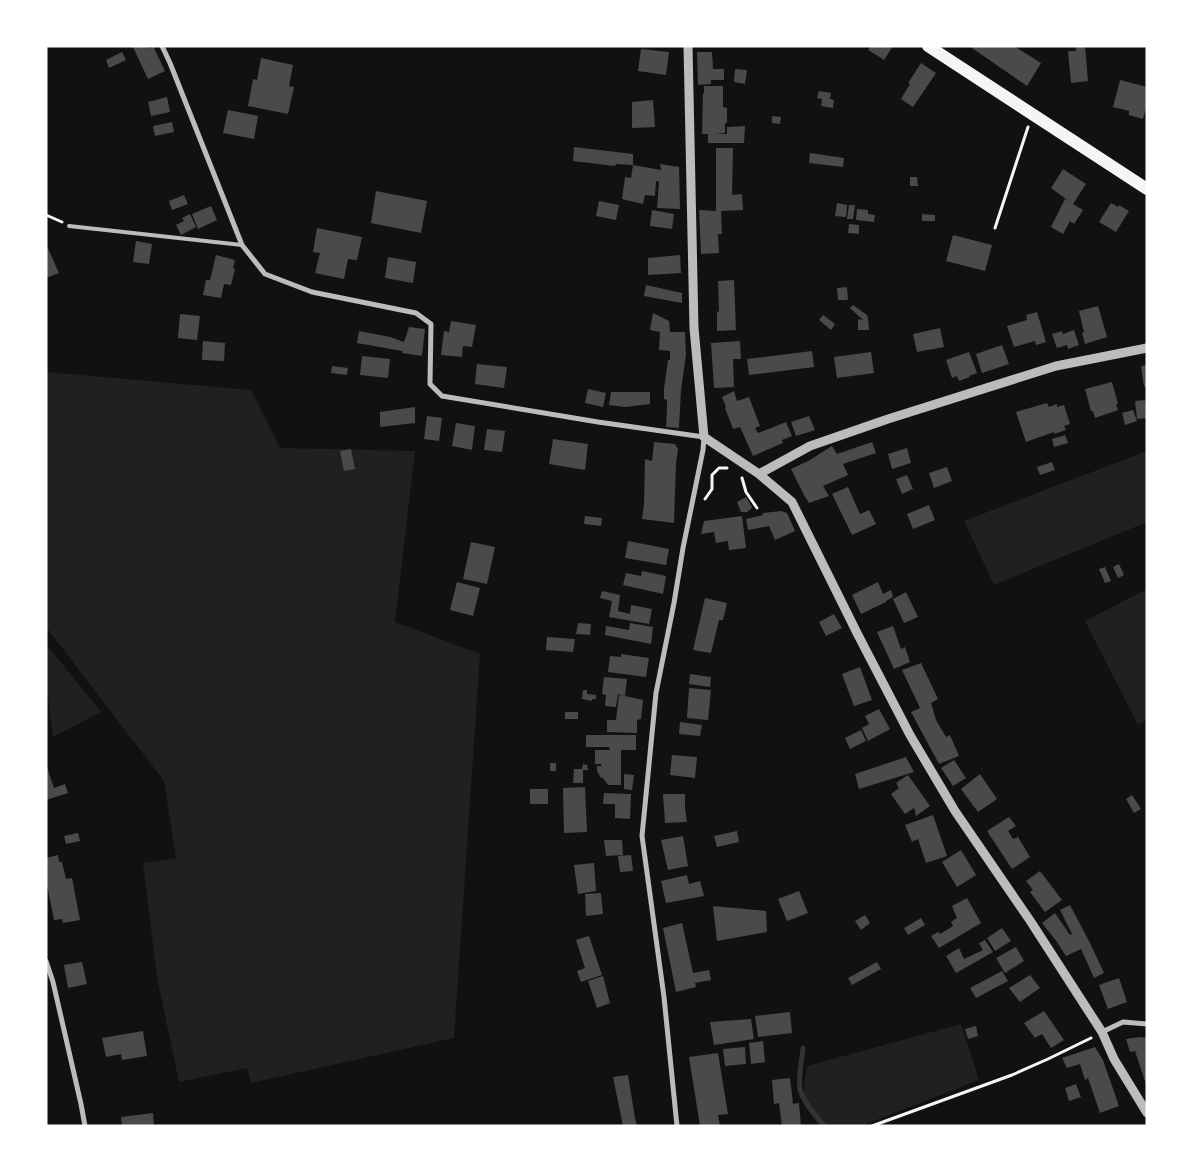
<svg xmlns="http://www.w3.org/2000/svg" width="1193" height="1172" font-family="Roboto,sans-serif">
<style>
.green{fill:#202020}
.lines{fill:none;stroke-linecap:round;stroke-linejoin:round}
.stream{stroke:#333;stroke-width:5}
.building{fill:#4a4a4a}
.path{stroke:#f5f5f5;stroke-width:3}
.service{stroke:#bcbcbc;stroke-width:4}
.minor{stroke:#bcbcbc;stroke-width:5}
.tertiary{stroke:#bcbcbc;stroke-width:9}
.primary{stroke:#f5f5f5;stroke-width:12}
</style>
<rect width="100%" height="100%" fill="#111"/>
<!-- green -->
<path class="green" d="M46,372L251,390L280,448L415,451L395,622L480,654L454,1038L251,1083L247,1068L179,1082L157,977L143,863L176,858L164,781L46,627Z
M1147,451V522L994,585L964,521Z
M1147,589V720L1138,725L1085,621Z
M46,644L101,712L53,737L48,696H46Z
M961,1024L979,1080L861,1126H819L804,1105V1087L807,1066Z"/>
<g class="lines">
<!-- stream -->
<path class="stream" d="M803,1048C802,1058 798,1080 800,1089C802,1100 817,1118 825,1126"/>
</g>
<!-- building -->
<path class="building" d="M134,46H148L149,49L153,46L165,71L148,79L133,47Z
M871,46H893L884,60L868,50Z
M969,46H1014L1041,63L1027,86Z
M1076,46H1085L1088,81L1071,83L1068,51H1076Z
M641,49L669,52L666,75L638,71Z
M122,52L126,60L109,68L106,60Z
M697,52H712L713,69H724V80H711V84L698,85Z
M261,58L293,65L289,86L294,87L288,114L248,106L253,79L257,80Z
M921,63L936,73L913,107L901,99L910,84L908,83Z
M735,69L747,70L745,84L734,82Z
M1120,80L1147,87V104L1143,119L1129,115V111L1113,107Z
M704,86H723V107L727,108V123H725V133L715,134H727V127L745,126L744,143H708V134H702L703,93H704Z
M819,91L831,93L830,99L834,100L833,108L821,106L822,99L817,98Z
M167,97L170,112L151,116L148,102Z
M653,100L655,127L632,128V102Z
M228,110L258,116L254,139L223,133Z
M772,116L781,117L780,124L772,123Z
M172,122L174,132L155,136L153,126Z
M574,147L633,154V165L616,164L615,166L573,161Z
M716,148H733L732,195L742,194L743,210L721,211L722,234H718L719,253L701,254L699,210L716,211Z
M810,153L844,158L843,167L809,163Z
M660,164L679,167L680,209L657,208L659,182L656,181L655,196L645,195L643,204L622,199L625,177L631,178L633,165L661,170Z
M1063,169L1086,184L1073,204L1083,210L1074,224L1070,221L1063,234L1051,227L1065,199L1070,202L1051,188Z
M910,177H917L918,186H910Z
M376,191L427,201L421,233L371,223Z
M184,195L188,204L172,210L169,201Z
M599,201L619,205L616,220L596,216Z
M837,203L847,205L846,217L835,216Z
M1111,203L1118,207L1119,205L1129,211L1116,232L1099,222Z
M849,205H855L853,219H847Z
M211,206L217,220L198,229L192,214Z
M857,209L868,210V214L875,215L874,222L856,220Z
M652,210L674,214L672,229L650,226Z
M190,214L196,227L181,235L176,225L184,221L182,218Z
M922,214L935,215V221H922Z
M849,224L859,225V234L848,233Z
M317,228L362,237L357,260L348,259L344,279L315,273L320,253L313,252Z
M953,235L992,245L985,271L946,261Z
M136,241L152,244L149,264L133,262Z
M46,244L59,273L46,278Z
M216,255L235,260L233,268L235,269L231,285L224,284L221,298L203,295L206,280H210Z
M680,255L681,273L648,275V258Z
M388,257L416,262L413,283L385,278Z
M734,280L736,330L717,331V311L719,312L718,281Z
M646,285L682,293V303L644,296Z
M847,287L848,300H838L837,288Z
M853,305L867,315L868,319L869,330H858V319L863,320L850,308Z
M1098,306L1107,337L1085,344L1082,333L1084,332L1079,311Z
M1037,312L1046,342L1036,345L1035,341L1014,347L1007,326L1027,320L1026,315Z
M653,313L669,321L670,332H685L686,355L681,390L679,428L666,427L667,409V400L664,399V389L668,360H670V351L659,350L660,332L650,330Z
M180,314L200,316L197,340L178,338Z
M823,315L835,324L831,330L819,320Z
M451,321L476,325L472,347L463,346L462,357L441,355L444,331L449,332Z
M409,327L425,329L422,356L402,353V351L357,343L359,331L390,337L404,342Z
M940,328L944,347L917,352L913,334Z
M1074,330L1079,345L1068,349L1067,345L1057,348L1052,334L1062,331L1063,334Z
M203,341L225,343L224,361L202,360Z
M740,341L741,359H733L734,387L714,388L711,343Z
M1002,345L1009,364L982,373L976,354Z
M812,351L814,367L749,375L747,359Z
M871,352L874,373L837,378L834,357Z
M969,352L977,373L969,376L970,377L959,381L957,376L952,378L946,360Z
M362,356L390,359L388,378L360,375Z
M477,364L507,367L504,388L475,384Z
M1147,365V386L1144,387L1141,366Z
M332,366L348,368L347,375L331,373Z
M1112,382L1118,404H1116L1118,410L1095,418L1093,411H1091L1085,389Z
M588,389L606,393L603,407L585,403Z
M734,391L737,401L749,397L760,426L755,428L758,433L786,422L792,436L782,440L783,443L753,456L740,427L733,429L725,408L726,407L722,397Z
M611,392H650V404L625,407L609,405Z
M1145,400L1146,407H1147V418L1137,419L1135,401Z
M1047,403L1049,407L1057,404V407L1064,405L1070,424L1064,426L1066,430L1054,434V432L1026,442L1016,412Z
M415,407V423L380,427V412Z
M1133,410L1137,421L1125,425L1122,413Z
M427,416L442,418L439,441L424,439Z
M809,416L815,430L796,436L791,422Z
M456,423L475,426L472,450L452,446Z
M487,429L505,431L502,452L484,450Z
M1065,435L1068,443L1054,447L1052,439Z
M553,439L588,444L585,470L549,464Z
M654,442L675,444L678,449L676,463L674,523L642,519L644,504L645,459L652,461Z
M872,442L876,453L843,464L848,475L823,486L829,496L809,503L804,495L791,469L810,460L832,446L837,454Z
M907,448L911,463L892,469L888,454Z
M351,449L355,469L344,471L340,451Z
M1052,462L1055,470L1040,475L1037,467Z
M947,467L952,481L934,488L929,473Z
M907,475L913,489L902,494L896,479Z
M848,487L860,514L869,510L876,524L852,535L832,494Z
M746,497L752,507L750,510L747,512H741L737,502Z
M929,505L935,520L913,529L907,514Z
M781,511L787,513L795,531L775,540L769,526L748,530L746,519L763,515V513Z
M585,516L602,518L601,526L584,524Z
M742,516L746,548L729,550L728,541L716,543L714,532L701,534L704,521Z
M628,541L669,549L666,565L625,558Z
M471,542L495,547L487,584L463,579Z
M1119,564L1124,575L1118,578L1113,567Z
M1105,567L1111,581L1105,583L1099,569Z
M642,571L666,576L663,594L623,585L626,573L641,576Z
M457,582L480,588L473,616L450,610Z
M878,582L883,594L891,590L893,597L886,601V602L861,614L852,595Z
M602,591L620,595L618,611L630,614L631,605L652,609L649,624L609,617L612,601L600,598Z
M906,592L918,617L904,623L893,599Z
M705,598L727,603L723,620H719L711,653L693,650Z
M834,614L842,628L826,636L819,622Z
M578,623L591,624L590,635L576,634Z
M630,623L653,627L651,644L605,635L606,626L629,630Z
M893,626L901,649L905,647L910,662L894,669L877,632Z
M547,637L575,639L573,652L546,650Z
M621,654L649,658L646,677L608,672L610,656L621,657Z
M921,663L938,699L931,703L936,720L946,737L950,735L959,756L939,764L911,712L920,708L902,670Z
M860,667L872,700L854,706L842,674Z
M690,674L711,677L710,687L689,684Z
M604,677L627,679L625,696L643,700L641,719L637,720V733L607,732V720H616L619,695L625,696L618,694L616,707L605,706L606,695L602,694Z
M689,688L711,690L708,720L687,718Z
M583,690H587V694L596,695V699H592V701L582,699Z
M879,709L890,729L868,741L862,728L869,724L865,716Z
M565,712H578V719H565Z
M680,722L702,725L700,736L679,734Z
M861,730L866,741L850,749L845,738Z
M586,735H636V750H621V785H608L603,778H601L597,771V766H601V764H595V750H610L609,747H586Z
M672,755L697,757L695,778L670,775Z
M906,757L914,772L859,789L855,774Z
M954,760L966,778L953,786L941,768Z
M550,763H556V771H550Z
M46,764L54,788L65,784L68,793L46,800Z
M583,764L587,765L588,770H583V783H573L574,769H582Z
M624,774L634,775L632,790L624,789Z
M980,774L997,799L978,812L961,789Z
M908,775L930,806L916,816L914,808L905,814L891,794L899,788L896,783Z
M585,787L587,832L564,833L563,788Z
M530,789H548V804H530Z
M604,793L631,794L630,819L615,818V804H603Z
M663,794H685V808L687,822L665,823Z
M1132,795L1141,809L1134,813L1126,799Z
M933,815L947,856L926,863L918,839L912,842L905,825Z
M1009,817L1016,826L1008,831L1013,839L1018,837L1030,857L1012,869L987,831Z
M737,831L739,842L717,847L714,836Z
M78,833L80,841L66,844L64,836Z
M683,836L688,866L668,870L661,840Z
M604,840H622L623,855L606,856Z
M961,850L976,875L957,887L942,862Z
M58,855L59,862H62L66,879L72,878L80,920L63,923L62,919L54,920L46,880V858Z
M631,855L633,871L620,872L618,856Z
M594,863L596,891L578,894L574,865Z
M1040,871L1062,900L1045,912L1030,892L1033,890L1026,881Z
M687,875L689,884L700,881L704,896L666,903L661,881Z
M799,891L808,913L787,921L778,899Z
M601,893L603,914L586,916L585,894Z
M967,898L981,923L939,948L931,936L938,932L940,934L953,926L951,922L957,918L952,906Z
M1070,905L1090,943L1104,973L1094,978L1081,949L1066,956L1057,942L1042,923L1055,913L1070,935L1072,934L1060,910Z
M713,906L766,911L767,932L717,941Z
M865,915L870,923L861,930L855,921Z
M921,918L925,925L908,935L904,928Z
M682,923L693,973L709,970L711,980L695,983L696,987L676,992L663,928Z
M1002,928L1011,941L995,951L987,938Z
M589,936L602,975L581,982L577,971L585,968L576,940Z
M985,940L993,952L956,973L946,956L959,948L964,959L983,950L979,943Z
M1016,947L1024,961L1005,973L996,958Z
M82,962L87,984L68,988L64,965Z
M877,962L881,969L852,985L848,978Z
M1002,971L1008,981L976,998L970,988Z
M1030,975L1040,988L1020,1002L1009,988Z
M603,976L610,1003L597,1008L588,981Z
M1119,978L1127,1002L1108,1009L1099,985Z
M1044,1011L1064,1040L1051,1048L1042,1034L1035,1038L1024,1023Z
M790,1012L792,1033L758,1037L755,1016Z
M751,1019L754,1039L714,1045L710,1022Z
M976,1026L978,1036L968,1039L965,1029Z
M143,1031L147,1056L122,1060L121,1054L106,1057L102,1038Z
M1140,1037L1147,1038V1087L1135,1051L1130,1052L1126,1039Z
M763,1041L765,1062L751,1064L749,1043Z
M745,1047L746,1064L725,1066L723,1049Z
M1095,1047L1103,1060L1119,1106L1100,1113L1088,1078L1085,1080L1080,1064L1067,1068L1062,1058Z
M718,1053L728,1114L718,1115L720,1126H700L689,1057Z
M628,1075L635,1118L637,1126H623L613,1077Z
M790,1078L793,1104L799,1103L801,1126H782L779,1103L774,1104L772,1080Z
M1076,1084L1081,1097L1069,1101L1065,1088Z
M153,1113L154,1126H122L121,1117Z"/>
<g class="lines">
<!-- path -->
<path class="path" d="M46,215L62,222
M995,228L1028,127
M742,478L746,492L757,508
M705,499L712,489V475L719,468H727
M872,1126L1012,1075L1048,1059L1091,1038"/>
<!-- service -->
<path class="service" d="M69,226L242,245"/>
<!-- minor -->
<path class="minor" d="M162,46L170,63L242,245L265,274L312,292L416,313L431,324L430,384L442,396L598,422L704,437L703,450L683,548L674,603L656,693L642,836L664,997L677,1126
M46,961L53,982L81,1104L85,1126
M1102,1032L1123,1022L1147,1024"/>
<!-- tertiary -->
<path class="tertiary" d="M688,46L694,328L704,437L759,474L792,502L857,633L910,735L955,811L1031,922L1102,1032L1114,1059L1147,1113
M759,474L810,446L888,419L1056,366L1147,348"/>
<!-- primary -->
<path class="primary" d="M928,46L1147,189"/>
</g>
<!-- border -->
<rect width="1193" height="1172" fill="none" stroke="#ffffff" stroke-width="95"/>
</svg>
